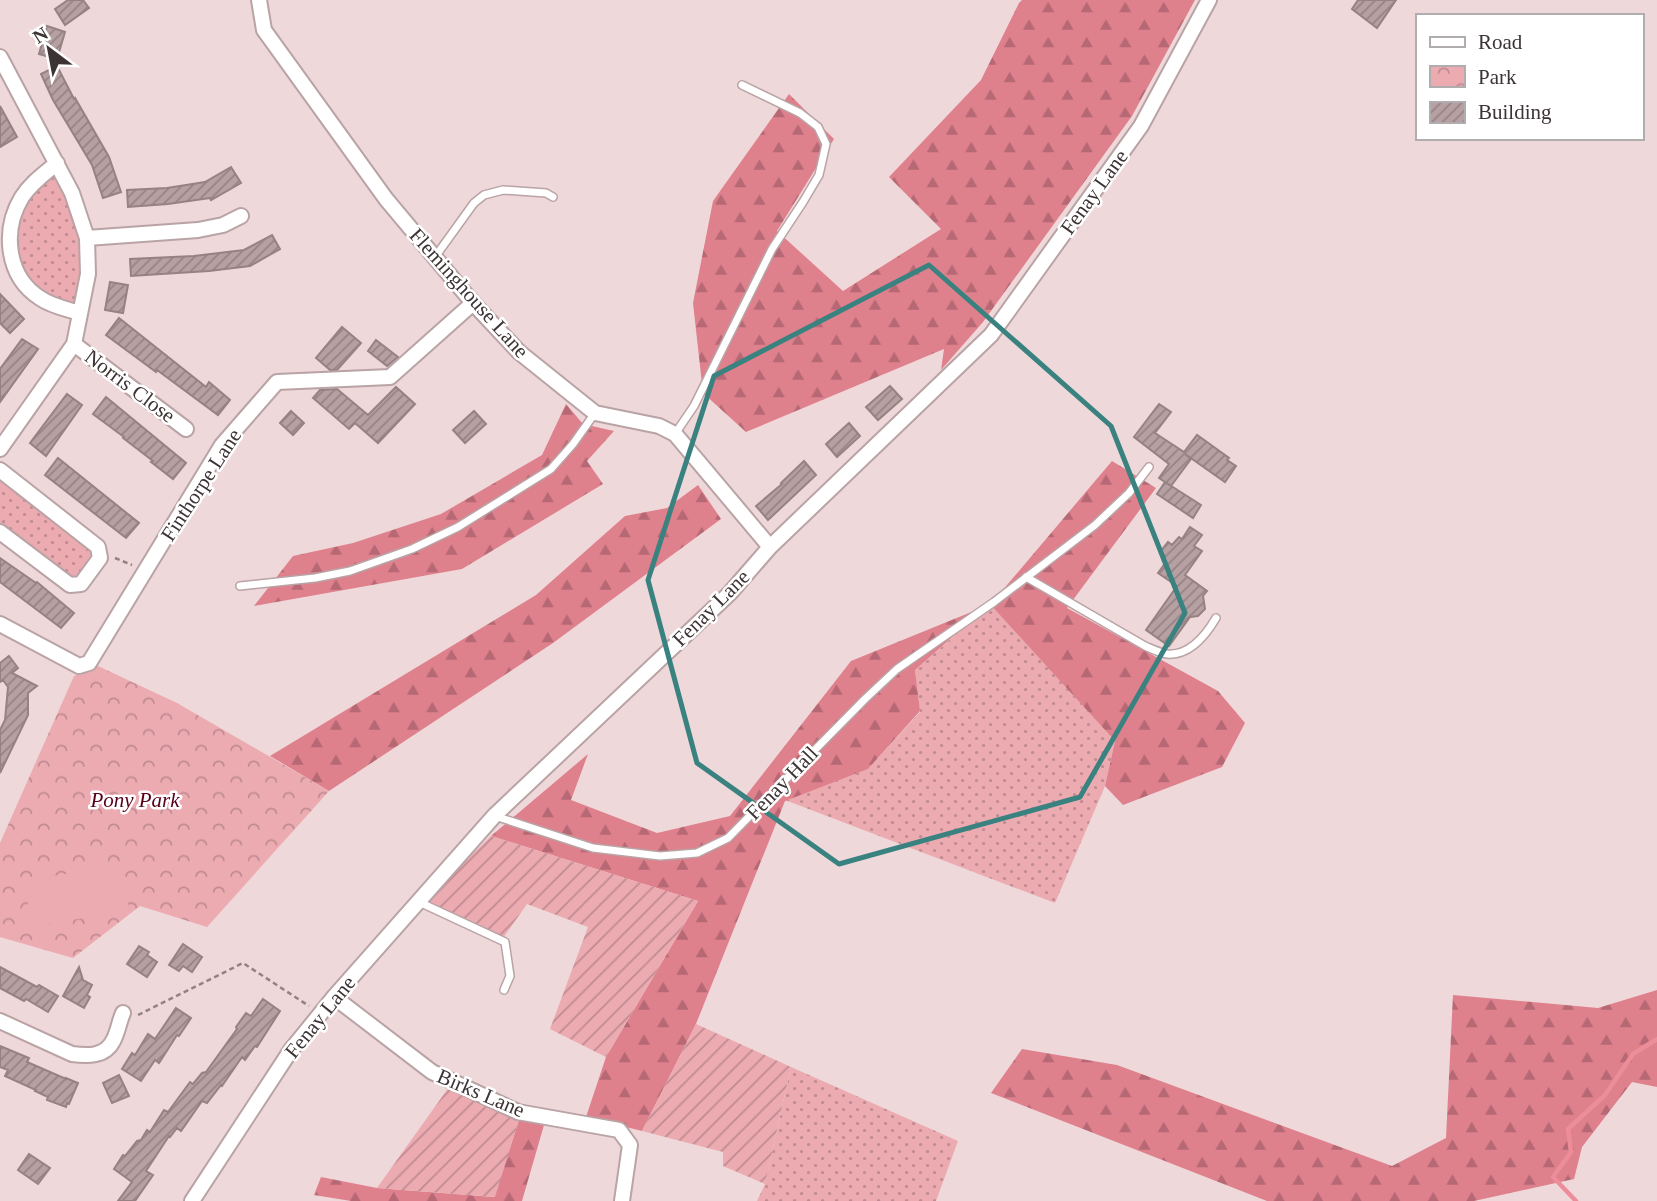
<svg xmlns="http://www.w3.org/2000/svg" width="1657" height="1201" font-family="'Times New Roman',serif">
<style>
.grass{fill:url(#grass-dots)}
.forest{fill:url(#forest-firs)}
.park{fill:url(#park-crowns)}
.garden{fill:url(#garden-furrows)}
.pitch{fill:#ecaab1}
.lines{fill:none;stroke-linecap:round;stroke-linejoin:round}
.stream{stroke:#ee8d9a;stroke-width:4.5}
.building{fill:url(#building-hatch);stroke:#968183;stroke-width:2}
.lane-casing{stroke:#b9a3a5;stroke-width:10}
.street-casing{stroke:#b9a3a5;stroke-width:18}
.path{stroke:#918283;stroke-width:2.5;stroke-dasharray:5 3.5;stroke-linecap:butt}
.lane{stroke:#fff;stroke-width:7}
.street{stroke:#fff;stroke-width:14}
.marked{fill:none;stroke:#3a8280;stroke-width:5;stroke-linejoin:round}
.labels{text-anchor:middle;stroke-width:5;stroke-linejoin:round;paint-order:stroke}
.street-label{font-size:21px;fill:#3c3334;stroke:#fff}
.park-label{font-size:21px;font-style:italic;fill:#57001b;stroke:#fff}
</style>
<defs>
<pattern id="grass-dots" width="8" height="8" patternUnits="userSpaceOnUse" patternTransform="scale(1.75)"><rect width="8" height="8" fill="#ecaab1"/><path d="M2 2h.1M6 6h.1" fill="none" stroke="#c08b91" stroke-width="1.8" stroke-linecap="round"/></pattern>
<pattern id="forest-firs" width="22" height="20" patternUnits="userSpaceOnUse" patternTransform="scale(1.75)"><rect width="22" height="20" fill="#df808d"/><path d="M5 1l3.5 6h-7zM16 11l3.5 6h-7z" fill="#b66974"/></pattern>
<pattern id="park-crowns" width="20" height="18" patternUnits="userSpaceOnUse" patternTransform="scale(1.75)"><rect width="20" height="18" fill="#ecaab1"/><path d="M2 6a3 3 0 1 1 6 0M12 15a3 3 0 1 1 6 0" fill="none" stroke="#c08b91"/></pattern>
<pattern id="garden-furrows" width="10" height="10" patternUnits="userSpaceOnUse" patternTransform="scale(1.75)"><rect width="10" height="10" fill="#ecaab1"/><path d="M-1 1l2-2M0 10L10 0M9 11l2-2" fill="none" stroke="#c08b91"/></pattern>
<pattern id="building-hatch" width="6" height="6" patternUnits="userSpaceOnUse" patternTransform="scale(1.75)"><rect width="6" height="6" fill="#b6a0a2"/><path d="M-1 1l2-2M0 6l6-6M5 7l2-2" fill="none" stroke="#958385"/></pattern>
</defs>
<rect width="100%" height="100%" fill="#efd8d9"/>
<!-- grass -->
<path class="grass" d="M57,163L87,238L80,313L42,300L16,271L14,214Z
M0,470L98,547L81,584L0,532Z
M991,604L1115,741L1105,786L1055,903L785,800L868,769L920,712L915,670Z
M791,1067L958,1141L936,1201H757L765,1184Z"/>
<!-- forest -->
<path class="forest" d="M1022,0H1195L1132,116L983,322L941,370L944,349L746,432L703,393L693,303L713,201L789,94L834,139L777,231L843,291L941,229L889,177L981,80L1019,3Z
M566,404L583,424L614,431L587,461L603,484L462,569L254,606L293,556L353,543L441,514L542,455Z
M1112,461L1156,488L1067,608L1218,691L1245,723L1222,767L1123,805L1105,786L1115,741L990,604L915,670L920,711L868,769L785,801L696,1024L642,1131L586,1117L606,1057L698,901L491,836L588,754L571,800L657,833L730,816L851,661L991,604Z
M698,485L721,519L553,643L329,791L270,756L536,595L625,516L667,508Z
M1657,990V1087L1632,1082L1582,1147L1574,1179L1474,1201H1267L991,1093L1022,1049L1117,1065L1392,1166L1446,1138L1453,995L1598,1008Z
M519,1120L544,1125L522,1201H351L314,1195L321,1177L377,1188L494,1197Z"/>
<!-- park -->
<path class="park" d="M98,666L177,703L329,791L207,927L140,906L73,958L0,937V843L74,676Z"/>
<!-- garden -->
<path class="garden" d="M491,836L698,901L606,1057L550,1029L588,927L527,904L503,938L422,904Z
M696,1024L791,1067L765,1184L723,1166V1152L642,1131Z
M449,1087L519,1120L495,1197L377,1188Z"/>
<!-- pitch -->
<path class="pitch" d="M122,864L129,910L32,927L24,881Z"/>
<g class="lines">
<!-- stream -->
<path class="stream" d="M1576,1201L1553,1177L1571,1152L1568,1129L1605,1095L1633,1054L1657,1039"/>
</g>
<!-- building -->
<path class="building" d="M68,0H83L89,8L65,25L55,9Z
M1358,0H1396L1377,28L1352,9Z
M47,26L65,32L57,59L39,54Z
M57,66L74,99L75,98L109,157L121,192L103,198L92,165L53,100L41,74Z
M0,106L17,137L0,147Z
M231,167L241,183L211,200L210,198L168,204L128,207L127,190L167,188L205,182Z
M272,235L280,249L250,266L209,271L131,276L130,259L194,256L244,250Z
M110,282L128,285L123,313L105,310Z
M0,294L24,319L10,333L0,323Z
M119,318L206,387L209,382L230,400L218,415L157,370L156,372L106,335Z
M342,327L361,343L337,370H330L316,358Z
M22,339L38,349L0,402V369Z
M376,340L398,357L387,366L368,351Z
M890,386L902,399L878,420L866,407Z
M396,387L415,404L378,443L355,423L349,429L313,398L320,390L337,389L368,415Z
M67,394L82,405L46,456L30,443Z
M106,397L186,463L173,479L151,462L153,461L123,438L124,437L93,414Z
M1159,404L1171,412L1155,433L1184,452L1197,435L1229,458L1227,460L1236,466L1225,482L1185,454L1191,459L1171,486L1159,478L1169,464L1134,437Z
M291,411L304,423L293,435L280,423Z
M474,411L486,424L465,443L453,430Z
M849,423L860,436L837,457L826,444Z
M58,458L139,523L126,538L45,475Z
M804,461L816,475L768,520L756,506L782,484L781,483Z
M1165,482L1201,505L1193,518L1157,494Z
M1190,527L1202,535L1194,546L1202,551L1185,575L1207,591L1203,596L1205,609L1198,616L1190,617L1169,646L1146,630L1177,586L1158,573L1166,562L1163,560L1165,556L1160,552L1168,542L1172,545L1179,537L1182,539Z
M0,558L36,583L37,582L74,613L61,628L0,582Z
M9,656L18,668L12,673L37,686L28,693V715L0,773V730L5,720L8,687L3,680L0,682V663Z
M183,944L202,957L192,972L183,966L179,971L169,965Z
M139,946L149,952L147,955L157,962L147,977L127,964Z
M0,967L37,987L39,985L58,996L48,1012L26,999L24,1001L0,988Z
M79,967L83,980L92,985L87,995L90,997L84,1008L63,996Z
M263,999L280,1011L257,1047L255,1046L245,1060L242,1057L222,1086L221,1085L207,1103L202,1101L181,1131L177,1128L170,1137L169,1136L146,1171L153,1175L135,1201H118L132,1182L114,1169L123,1155L125,1156L137,1141L141,1140L147,1130L150,1132L164,1110L168,1112L190,1082L193,1084L202,1073L206,1072L237,1029L236,1027L246,1013L251,1016Z
M176,1008L191,1018L179,1036L177,1035L159,1063L155,1060L141,1081L122,1069L132,1053L135,1055L148,1034L155,1039Z
M0,1046L29,1058L27,1062L66,1079V1078L78,1083L69,1104L67,1103L66,1107L47,1100L48,1097L35,1091L36,1090L5,1076L8,1070L0,1067Z
M119,1075L129,1096L112,1103L103,1083Z
M29,1154L50,1168L38,1184L18,1170Z"/>
<g class="lines">
<defs>
<path id="lane" d="M435,257L474,203L484,195L503,190L546,193L553,197
M675,434L694,406L772,249L803,202L819,175L826,144L818,127L800,113L742,85
M1026,577L1145,646C1152,649 1160,653 1167,654C1190,656 1206,635 1216,618
M240,586L315,578L350,571L412,549L458,527L551,469L573,444L595,413
M495,816L593,848L660,856L697,853L728,838L865,699L897,669L994,602L1095,525L1129,493L1149,467
M419,902L505,942L510,976L504,990"/>
<path id="street" d="M259,0L264,30L386,199L473,303L519,352L595,413L659,426L675,434L770,547
M0,57L72,193L87,238L88,274L74,344L0,449
M57,163C44,174 31,183 22,197C2,230 6,276 40,298C51,306 67,309 80,313
M87,238L198,230L223,225L241,216
M74,344L186,429
M0,470L98,547L100,558L81,584L70,585L0,532
M0,624L79,666L89,663L222,445L277,382L390,377L473,303
M334,997L432,1072L518,1112L619,1130L630,1145L622,1201
M0,1021L72,1054C87,1056 105,1057 113,1041C118,1032 119,1022 123,1013
M192,1201L291,1050L334,997L495,815L730,593L770,547L991,335L1141,126L1209,0"/>
</defs>
<!-- lane casing -->
<use href="#lane" class="lane-casing"/>
<!-- street casing -->
<use href="#street" class="street-casing"/>
<!-- path -->
<path class="path" d="M115,558L132,565
M138,1015L243,963L309,1006"/>
<!-- lane -->
<use href="#lane" class="lane"/>
<!-- street -->
<use href="#street" class="street"/>
</g>
<!-- marked area -->
<path class="marked" d="M929,265L1111,426L1185,613L1080,797L839,864L697,763L648,580L714,376Z"/>
<g class="labels">
<!-- street labels -->
<g class="street-label">
<text transform="translate(1094 192) rotate(-54)" y="7">Fenay Lane</text>
<text transform="translate(469 293) rotate(48)" y="7">Fleminghouse Lane</text>
<text transform="translate(130 386) rotate(37)" y="7">Norris Close</text>
<text transform="translate(201 485) rotate(-57)" y="7">Finthorpe Lane</text>
<text transform="translate(711 608) rotate(-45)" y="7">Fenay Lane</text>
<text transform="translate(782 783) rotate(-46)" y="7">Fenay Hall</text>
<text transform="translate(320 1017) rotate(-51)" y="7">Fenay Lane</text>
<text transform="translate(481 1093) rotate(23)" y="7">Birks Lane</text>
</g>
<!-- park labels -->
<g class="park-label">
<text x="135" y="807">Pony Park</text>
</g>
</g>
<!-- legend -->
<rect x="1416" y="14" width="228" height="126" fill="#ffffff" stroke="#b1adae" stroke-width="2"/>
<rect x="1430" y="37" width="35" height="10" fill="#ffffff" stroke="#b1adae" stroke-width="2"/>
<text x="1478" y="49" font-size="21" fill="#3c3334">Road</text>
<rect x="1430" y="66" width="35" height="21" fill="url(#park-crowns)" stroke="#b1adae" stroke-width="2"/>
<text x="1478" y="84" font-size="21" fill="#3c3334">Park</text>
<rect x="1430" y="102" width="35" height="21" fill="url(#building-hatch)" stroke="#b1adae" stroke-width="2"/>
<text x="1478" y="119" font-size="21" fill="#3c3334">Building</text>
<!-- north arrow -->
<g transform="translate(49 49) rotate(328)" stroke="#ffffff" stroke-width="5" paint-order="stroke">
<path d="M0-5L12 26L0 18L-12 26Z" fill="#3c3334"/>
<text y="-10" font-size="19" font-weight="bold" text-anchor="middle" fill="#3c3334">N</text>
</g>
</svg>
